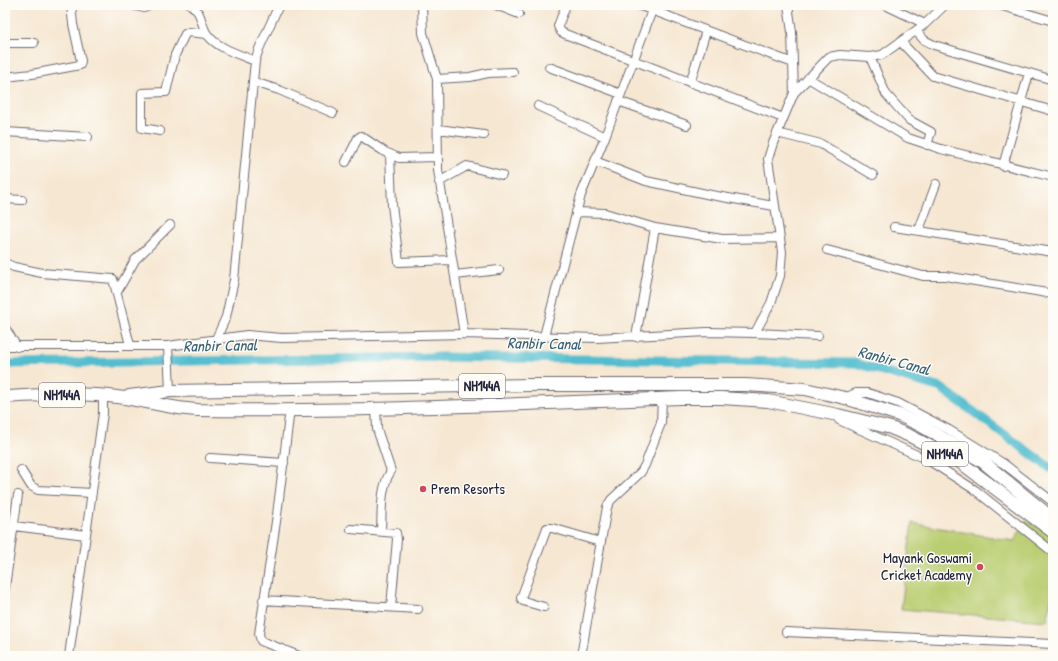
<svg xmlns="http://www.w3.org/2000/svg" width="1058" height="661" font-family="'Patrick Hand',sans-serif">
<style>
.park{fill:#bacd71;stroke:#6e7856}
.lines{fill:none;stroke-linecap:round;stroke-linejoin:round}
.canal{stroke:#53bdcf;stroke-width:9}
.minor-casing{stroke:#6c6770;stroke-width:10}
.highway-casing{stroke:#6c6770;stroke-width:14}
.minor{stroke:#fff;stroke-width:8}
.highway{stroke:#fff;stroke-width:12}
.poi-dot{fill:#d1495b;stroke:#fdfcf7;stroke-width:1.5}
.labels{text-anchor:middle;stroke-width:3;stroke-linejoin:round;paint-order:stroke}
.shield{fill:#fdfcf7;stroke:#646373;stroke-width:1}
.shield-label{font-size:14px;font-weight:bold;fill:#22223b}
.poi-label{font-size:15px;fill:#22223b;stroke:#fdfcf7;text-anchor:start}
.water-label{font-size:16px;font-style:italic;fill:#366076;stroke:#fdfcf7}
</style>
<rect width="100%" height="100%" fill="#fdfcf7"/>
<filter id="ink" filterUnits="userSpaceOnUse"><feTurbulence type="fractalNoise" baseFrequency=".025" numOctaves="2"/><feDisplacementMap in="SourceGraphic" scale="8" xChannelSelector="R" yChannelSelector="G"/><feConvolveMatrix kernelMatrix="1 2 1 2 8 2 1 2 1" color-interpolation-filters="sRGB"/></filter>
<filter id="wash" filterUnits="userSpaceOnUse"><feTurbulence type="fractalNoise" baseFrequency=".012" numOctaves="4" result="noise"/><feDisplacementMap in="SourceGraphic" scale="16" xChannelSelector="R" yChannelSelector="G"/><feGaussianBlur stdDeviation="0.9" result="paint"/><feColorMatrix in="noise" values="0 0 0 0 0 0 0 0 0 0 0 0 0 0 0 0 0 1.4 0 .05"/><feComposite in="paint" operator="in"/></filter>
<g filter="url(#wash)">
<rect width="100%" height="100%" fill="#f6e7d2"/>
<!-- park -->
<path class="park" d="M1026,521L1053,534V593L1047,621L901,609L912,523L1014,541Z"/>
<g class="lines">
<!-- canal -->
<path class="canal" d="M5,364L442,357L855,363L941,388L1053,470"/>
</g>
</g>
<g filter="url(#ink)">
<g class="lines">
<defs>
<path id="minor" d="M131,5L144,8L151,5
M191,5C203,13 200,24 207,34C216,48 241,55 255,61
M422,5L423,33L437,79L438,170L464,334
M496,5L519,14
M566,5L558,26L561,32L565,34L783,118
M638,5L793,63
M788,5L792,32L794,93
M885,5L925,24
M999,5L1053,21
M916,31L924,40L934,45L1053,80
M901,42L933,76L1053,111
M5,43H34
M870,57L886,94L909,120L931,132L927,145
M549,67L621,94
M5,77L32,74L80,65L81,61L73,24L71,5
M808,78L908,138L941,149L1053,177
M437,79L470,77L488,73L513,72
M254,82L279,90L333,113
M690,83L706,31
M618,101L687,125
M538,106L605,137
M438,129L484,135
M160,131L142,128V93L166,92L175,55L185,34L189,32L206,34
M5,132L88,137
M777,133L821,144L873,175
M390,154L392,205L399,262L452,260
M595,161L646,181L711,195L774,206
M346,162L358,138L361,136L385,152L399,158L437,157
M1003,166L1029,73
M439,182L467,166L502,175
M5,199L22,200
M576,212L605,213L655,228L636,337
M894,227L1053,252
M655,228L722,239L780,238
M919,230L936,184
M827,250L923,276H945L1053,294
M5,263L14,267L42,273L113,279L130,345
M455,275L499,270
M117,292L135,260L170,225
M5,328L17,347
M755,333L818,336
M544,336L581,195L605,137L654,5
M216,339L226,317L234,280L255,61L259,49L279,5
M5,346H168L247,335L282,338L464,334L597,338L707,332L755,333L771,303L780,276L782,252L768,159L773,143L794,93L829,57L840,55L870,57L882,55L925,24L945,5
M168,346L170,391
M845,398L856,393H868L898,403L949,430L1004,464L1053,502
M376,407L377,429L391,471C380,487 382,513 381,531
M290,409L277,515L259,634L261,641L299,656
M839,420L928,460L975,490L1053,552
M210,458L284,463
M21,470L31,486L38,490L92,493
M14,526L86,535
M351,529L396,533L397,539L391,607
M5,587L18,495
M263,600L418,609
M544,607L523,601L521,598L547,528H552L600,542
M786,632L1053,644
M69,656L103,413V395
M581,656L607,507L611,500L641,472L645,465L661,423L662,399"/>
<path id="highway" d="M129,396L170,391L531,385H746L805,389L845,398L899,415L920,425L982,461L1053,519
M5,397C42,395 81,392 117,397C145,400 170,409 198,410C359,412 520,404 681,398H721L768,401L838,415L891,428L910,436L960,462L1053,532"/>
</defs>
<!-- minor casing -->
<use href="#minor" class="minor-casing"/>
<!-- highway casing -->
<use href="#highway" class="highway-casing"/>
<!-- minor -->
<use href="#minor" class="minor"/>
<!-- highway -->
<use href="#highway" class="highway"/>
</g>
</g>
<!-- markers -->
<g class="poi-dot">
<circle cx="423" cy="489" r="4"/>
<circle cx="980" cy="567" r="4"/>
</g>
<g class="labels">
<!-- shield labels -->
<g class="shield">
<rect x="459" y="374" width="46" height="24" rx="3"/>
<rect x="39" y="383" width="46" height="24" rx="3"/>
<rect x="922" y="442" width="46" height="24" rx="3"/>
</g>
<g class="shield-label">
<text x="482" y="391">NH144A</text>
<text x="62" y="400">NH144A</text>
<text x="945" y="459">NH144A</text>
</g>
<!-- poi labels -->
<g class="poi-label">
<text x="431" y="494">Prem Resorts</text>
<text x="972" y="563" text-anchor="end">Mayank Goswami<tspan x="972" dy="17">Cricket Academy</tspan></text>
</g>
<!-- water labels -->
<g class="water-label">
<text transform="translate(544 343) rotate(1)" y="6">Ranbir Canal</text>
<text transform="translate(220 345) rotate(-1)" y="6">Ranbir Canal</text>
<text transform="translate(894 360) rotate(15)" y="6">Ranbir Canal</text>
</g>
</g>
<!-- margin -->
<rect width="1058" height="661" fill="none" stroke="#fdfcf7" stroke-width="20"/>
</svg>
